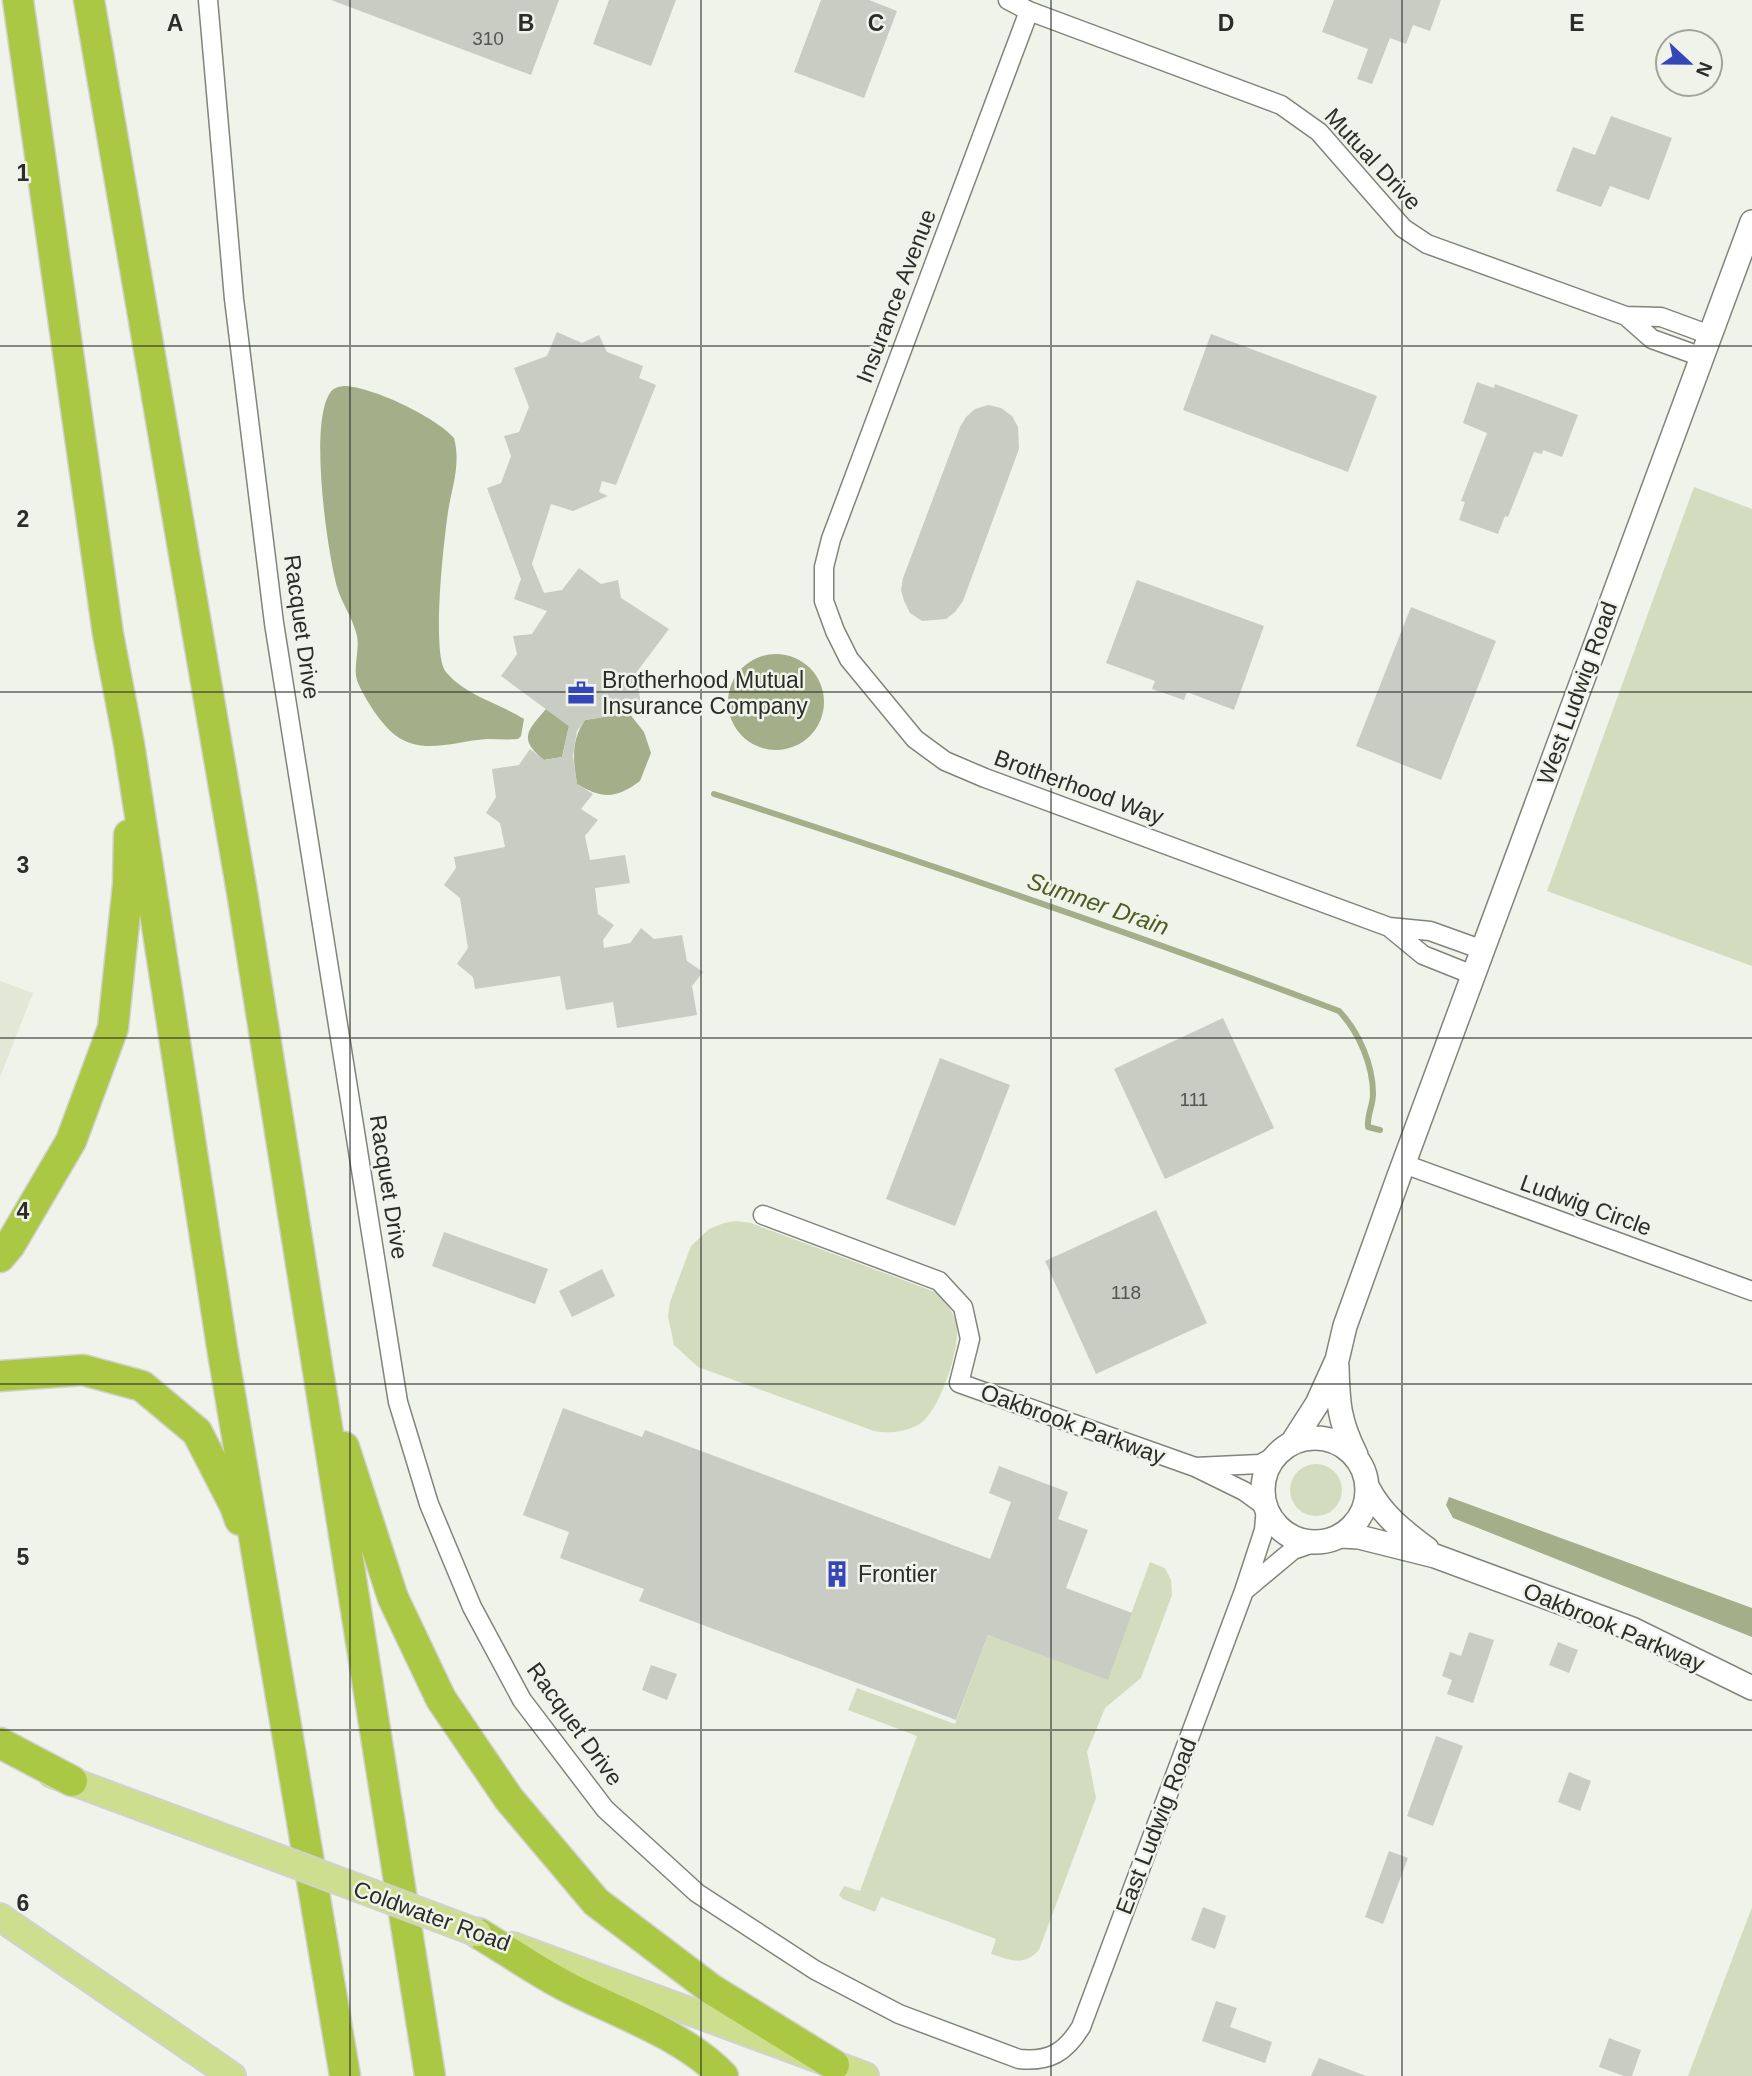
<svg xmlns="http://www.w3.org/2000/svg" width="1752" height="2076" font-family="Helvetica,sans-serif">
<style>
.built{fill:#e2e7d6}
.green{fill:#d4dcbf}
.water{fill:#a4af89}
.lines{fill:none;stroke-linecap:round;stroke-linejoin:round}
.stream{stroke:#a4af89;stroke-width:6}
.building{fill:#c9ccc2}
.minor-casing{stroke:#81847b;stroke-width:21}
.secondary-casing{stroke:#81847b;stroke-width:26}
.primary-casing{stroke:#d1d1d0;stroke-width:30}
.motorway-casing{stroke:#d1d1d0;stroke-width:33}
.minor{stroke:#fff;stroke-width:18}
.secondary{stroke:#fff;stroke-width:23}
.primary{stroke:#cdde8f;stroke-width:26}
.motorway{stroke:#abc844;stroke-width:30}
.primary-bridge-casing{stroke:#d1d1d0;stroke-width:30;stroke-linecap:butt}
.primary-bridge{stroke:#cdde8f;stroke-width:26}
.grid{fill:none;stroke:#2c2d29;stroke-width:2;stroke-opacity:0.55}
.labels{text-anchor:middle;stroke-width:5;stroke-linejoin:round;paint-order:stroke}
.number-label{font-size:19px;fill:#53554f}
.street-label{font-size:23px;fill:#2c2d29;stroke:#f0f3e9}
.poi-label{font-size:23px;fill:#2c2d29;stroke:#f0f3e9;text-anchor:start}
.water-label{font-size:24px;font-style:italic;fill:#4e5c21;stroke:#f0f3e9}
.grid-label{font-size:23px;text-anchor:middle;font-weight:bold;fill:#2c2d29;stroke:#f0f3e9;stroke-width:5;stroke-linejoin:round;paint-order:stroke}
</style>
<rect width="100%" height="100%" fill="#f0f3e9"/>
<!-- built -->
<path class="built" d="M0,981L33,993L0,1077Z"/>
<!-- green -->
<path class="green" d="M1694,487L1752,509V966L1547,891Z
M737,1221L751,1223L935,1292C944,1301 953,1310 956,1323C962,1345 940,1410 921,1423C908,1432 889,1434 874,1431L698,1367L674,1345L668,1316L670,1302L691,1246L709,1229L724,1223Z
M1290 1490a26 26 0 1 1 52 0a26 26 0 1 1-52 0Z
M1150,1562L1165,1568L1171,1580L1172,1595L1141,1678L1105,1708L1087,1752L1096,1798L1039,1950C1023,1967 1011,1960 991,1954L996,1939L881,1897L875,1912L843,1899L839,1895L844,1886L860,1891L917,1736L848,1710L857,1688L955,1724L988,1635L1107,1679Z
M1752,1907V2076H1688Z"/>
<!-- water -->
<path class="water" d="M343,386C371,386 436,417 454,438C461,464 452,487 448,512C444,539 431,654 446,672C466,696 499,703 524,719L521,736L518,739C508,740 497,739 487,739C455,741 423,756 395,735C381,724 365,699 358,683C352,670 360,650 357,636C353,618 342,604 337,587C327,550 309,424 330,393C333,388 338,387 343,386Z
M728 702a48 48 0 1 1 96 0a48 48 0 1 1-96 0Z
M546,709L569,726L562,757L544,760C518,739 527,731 546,709Z
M629,713L644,732L651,753L640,781C616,799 602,799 577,784C573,760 571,740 585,720Z
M1449,1497L1752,1608V1637L1453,1518L1446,1505Z"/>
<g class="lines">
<!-- stream -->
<path class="stream" d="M714,794C924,862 1133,933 1339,1011C1359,1032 1373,1065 1373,1094C1373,1106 1367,1114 1368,1127L1380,1130"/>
</g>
<!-- building -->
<path class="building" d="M331,0H559L531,75Z
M609,0H676L651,66L593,44Z
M821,0H869L897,11L864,98L794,72Z
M1334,0H1441L1430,31L1413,25L1406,44L1390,38L1372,84L1357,79L1368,49L1322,32Z
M1611,116L1672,138L1649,200L1610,186L1601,207L1556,191L1573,147L1595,155Z
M557,332L582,343L599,335L607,352L643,366L639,378L656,385L616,485L602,481L599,492L608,496L573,511L551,504L532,564L544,593L562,590L579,568L601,584L618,580L621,598L669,629L636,673L642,711L585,720L577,731L573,756L577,784L593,794L581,809L598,820L585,836L590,860L625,855L630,883L595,888L598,914L614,925L603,940L604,948L630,943L641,928L654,939L682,935L687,961L703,972L692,986L697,1015L617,1028L613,1002L566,1010L560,976L475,989L473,977L457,964L468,948L460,898L444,885L456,868L454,857L505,847L500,823L486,813L496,797L492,769L519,765L530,749L544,760L562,757L569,726L501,676L517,654L513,636L532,634L547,611L514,599L521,579L487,488L501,483L511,456L504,436L519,432L529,407L514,368L547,356Z
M1211,334L1377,396L1348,472L1183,410Z
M1477,382L1494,388L1495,384L1578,415L1562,457L1543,450L1542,454L1534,452L1508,517L1505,516L1498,534L1459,520L1465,502L1461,501L1487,433L1463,423Z
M988,405L1001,408L1012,416L1018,427L1019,449L963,601L955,612L946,619L922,621L910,613L904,601L901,590L903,578L960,427L966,417L975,409Z
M1137,580L1264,626L1234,710L1187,692L1184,700L1152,689L1155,681L1106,663Z
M1411,607L1496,641L1441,780L1356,746Z
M1223,1018L1274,1128L1165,1179L1114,1069Z
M940,1058L1010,1085L955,1226L886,1199Z
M1156,1210L1207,1323L1096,1374L1045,1261Z
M444,1232L548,1269L535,1304L432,1266Z
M602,1269L615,1296L572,1317L559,1291Z
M563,1408L642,1437L645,1430L990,1559L1011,1502L989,1493L999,1466L1068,1492L1058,1519L1088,1530L1066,1588L1132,1613L1108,1680L988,1635L956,1720L639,1601L644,1589L560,1558L569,1532L523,1515Z
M1469,1632L1494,1640L1473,1703L1447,1694L1452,1680L1442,1676L1450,1652L1461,1656Z
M1558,1642L1578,1650L1569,1673L1549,1665Z
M651,1665L677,1674L667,1700L642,1690Z
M1436,1736L1463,1746L1433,1826L1407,1816Z
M1569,1772L1591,1781L1580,1811L1558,1802Z
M1389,1851L1408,1858L1383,1924L1365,1917Z
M1203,1907L1226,1916L1215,1949L1191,1940Z
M1216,2001L1237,2008L1230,2027L1272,2042L1265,2063L1202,2041Z
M1609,2038L1641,2050L1632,2076H1624L1599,2067Z
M1319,2058L1366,2076H1311Z"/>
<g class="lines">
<defs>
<path id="minor" d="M208,0L234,299L274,623L398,1402L429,1504L472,1607L522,1700L605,1809L697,1893L815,1970L899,2014L1019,2059C1049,2062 1065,2053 1081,2027L1244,1591
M1008,0L1029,11L1281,105L1319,132L1403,228L1427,244L1626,316
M1029,11L831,539L824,567V601L835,631L849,659L915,739L945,761L985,778L1389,927
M1702,357L1652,339L1626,316L1661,317L1710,335
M1473,975L1423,955L1389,927L1430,931L1483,950
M1404,1164L1752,1291
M763,1215L939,1281L963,1307L970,1339L959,1383L1195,1467
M1277,1455L1260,1464L1195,1467L1244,1491L1266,1507L1264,1530L1244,1591L1293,1550L1316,1542"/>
<path id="secondary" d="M1337,1367C1338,1404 1339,1421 1356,1455
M1263 1490a52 52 0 1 1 104 0a52 52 0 1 1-104 0Z
M1292,1443L1317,1404L1337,1360L1345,1326L1399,1176L1752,222
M1368,1488C1382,1515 1403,1531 1427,1549
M1341,1536L1359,1537L1435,1556L1632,1629L1752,1688"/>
<path id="primary" d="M52,1774L211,1833
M0,1917L232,2076
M513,1946L865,2076"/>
<path id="motorway" d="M18,0L108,634L129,744L222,1347L345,2076
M89,0L242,892L430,2076
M0,1257L10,1245L71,1141L113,1028L128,885L129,835
M0,1376L83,1370L142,1386L197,1432L235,1506L240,1520
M344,1447L393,1598L441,1699L509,1799L596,1902L711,1989L834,2065
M0,1743L72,1781
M478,1933C510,1952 541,1975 575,1991C622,2014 686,2037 723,2076"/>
</defs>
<!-- minor casing -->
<use href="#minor" class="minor-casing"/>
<!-- secondary casing -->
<use href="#secondary" class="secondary-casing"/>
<!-- primary casing -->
<use href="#primary" class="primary-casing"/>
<!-- motorway casing -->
<use href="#motorway" class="motorway-casing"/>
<!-- minor -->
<use href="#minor" class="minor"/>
<!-- secondary -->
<use href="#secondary" class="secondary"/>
<!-- primary -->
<use href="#primary" class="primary"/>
<!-- motorway -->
<use href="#motorway" class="motorway"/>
<defs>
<path id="primary-bridge" d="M211,1833L478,1933"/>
</defs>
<!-- primary-bridge casing -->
<use href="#primary-bridge" class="primary-bridge-casing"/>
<!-- primary-bridge -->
<use href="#primary-bridge" class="primary-bridge"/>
</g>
<!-- grid -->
<path class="grid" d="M350,0V2076M701,0V2076M1051,0V2076M1402,0V2076M0,346H1752M0,692H1752M0,1038H1752M0,1384H1752M0,1730H1752"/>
<!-- icons -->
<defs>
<symbol id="office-bare" viewBox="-9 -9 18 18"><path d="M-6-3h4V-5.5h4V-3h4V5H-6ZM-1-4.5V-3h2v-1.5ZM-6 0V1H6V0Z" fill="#3546b9" stroke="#f0f3e9" stroke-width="2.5" paint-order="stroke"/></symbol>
<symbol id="building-bare" viewBox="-9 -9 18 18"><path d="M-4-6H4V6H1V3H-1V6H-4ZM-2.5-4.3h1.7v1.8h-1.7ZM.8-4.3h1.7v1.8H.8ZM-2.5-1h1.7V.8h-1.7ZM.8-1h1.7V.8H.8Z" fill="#3546b9" stroke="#f0f3e9" stroke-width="2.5" paint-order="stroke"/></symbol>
</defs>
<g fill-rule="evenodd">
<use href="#office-bare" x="562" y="674" width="38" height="38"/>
<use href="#building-bare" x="818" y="1555" width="38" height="38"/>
</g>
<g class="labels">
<!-- number labels -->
<g class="number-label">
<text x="488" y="45">310</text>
<text x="1194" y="1106">111</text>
<text x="1126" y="1299">118</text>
</g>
<!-- street labels -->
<g class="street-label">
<text transform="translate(1373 159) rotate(47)" y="8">Mutual Drive</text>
<text transform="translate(896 296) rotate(-69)" y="8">Insurance Avenue</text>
<text transform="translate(302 627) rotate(82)" y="8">Racquet Drive</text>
<text transform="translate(1577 693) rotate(-70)" y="8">West Ludwig Road</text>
<text transform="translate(1079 787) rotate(20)" y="8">Brotherhood Way</text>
<text transform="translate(389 1187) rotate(81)" y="8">Racquet Drive</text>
<text transform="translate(1586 1205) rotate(20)" y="8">Ludwig Circle</text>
<text transform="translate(1073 1424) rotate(20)" y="8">Oakbrook Parkway</text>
<text transform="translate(1614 1627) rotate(23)" y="8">Oakbrook Parkway</text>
<text transform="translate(575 1724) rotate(54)" y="8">Racquet Drive</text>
<text transform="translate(1156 1826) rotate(-69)" y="8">East Ludwig Road</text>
<text transform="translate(432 1916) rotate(20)" y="8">Coldwater Road</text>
</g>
<!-- poi labels -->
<g class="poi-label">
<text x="602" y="688">Brotherhood Mutual<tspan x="602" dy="26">Insurance Company</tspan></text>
<text x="858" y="1582">Frontier</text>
</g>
<!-- water labels -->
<g class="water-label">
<text transform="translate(1098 904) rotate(19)" y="8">Sumner Drain</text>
</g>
</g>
<g class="grid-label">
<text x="175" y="31">A</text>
<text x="526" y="31">B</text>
<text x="876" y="31">C</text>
<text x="1226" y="31">D</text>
<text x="1577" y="31">E</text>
<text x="23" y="181">1</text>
<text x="23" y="527">2</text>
<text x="23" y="873">3</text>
<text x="23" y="1219">4</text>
<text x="23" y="1565">5</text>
<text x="23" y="1911">6</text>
</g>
<!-- north arrow -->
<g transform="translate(1689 63) rotate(112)"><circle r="33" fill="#f0f3e9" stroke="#a2a49c" stroke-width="2"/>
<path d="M0-5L12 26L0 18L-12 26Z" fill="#3546b9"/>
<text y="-10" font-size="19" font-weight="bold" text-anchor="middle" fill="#2c2d29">N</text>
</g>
</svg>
